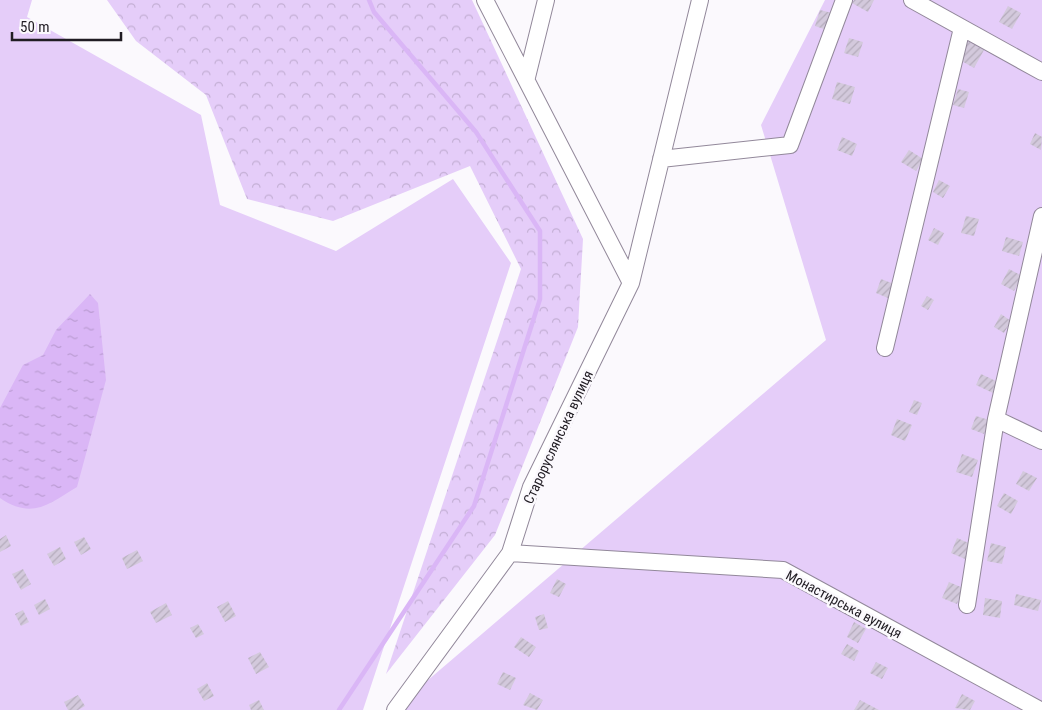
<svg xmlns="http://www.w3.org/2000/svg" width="1042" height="710" font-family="'Roboto Condensed',sans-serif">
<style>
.forest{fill:url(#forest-crowns)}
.green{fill:#e5cdf9}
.water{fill:url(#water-ripples)}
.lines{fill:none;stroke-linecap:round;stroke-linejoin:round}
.stream{stroke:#dab6f6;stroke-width:4.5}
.building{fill:url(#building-hatch)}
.minor-casing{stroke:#92889a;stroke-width:18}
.minor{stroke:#fff;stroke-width:16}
.labels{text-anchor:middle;stroke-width:5;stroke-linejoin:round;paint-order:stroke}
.street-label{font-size:14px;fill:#201c23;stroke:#fbf9fd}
</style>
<defs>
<pattern id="forest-crowns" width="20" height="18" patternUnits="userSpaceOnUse" patternTransform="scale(1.25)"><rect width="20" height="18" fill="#e5cdf9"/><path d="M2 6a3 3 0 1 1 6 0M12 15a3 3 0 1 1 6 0" fill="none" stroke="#c4afd5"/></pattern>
<pattern id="water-ripples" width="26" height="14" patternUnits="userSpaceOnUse" patternTransform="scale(1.25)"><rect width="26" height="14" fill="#dab6f6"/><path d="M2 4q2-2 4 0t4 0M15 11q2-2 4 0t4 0" fill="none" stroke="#bb9cd3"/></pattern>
<pattern id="building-hatch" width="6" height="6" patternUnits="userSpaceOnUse" patternTransform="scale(1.25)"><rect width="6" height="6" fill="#d3c9dc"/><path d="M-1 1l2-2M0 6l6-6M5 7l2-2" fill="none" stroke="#b5acbc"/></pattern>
</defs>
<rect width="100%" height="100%" fill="#fbf9fd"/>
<!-- forest -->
<path class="forest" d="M107,0H472L583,239L578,327L495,535L386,674L521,269L470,166L333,221L247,199L206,95L136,41Z"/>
<!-- green -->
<path class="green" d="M0,0H32L27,17L201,115L220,205L336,251L453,179L511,263L363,710H0Z
M825,0H1042V710H393L826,340L761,125Z"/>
<!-- water -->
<path class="water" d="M90,294L98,303L106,380L77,487C49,504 32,520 0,498V408L23,365L43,355L56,330Z"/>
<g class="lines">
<!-- stream -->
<path class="stream" d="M339,710L474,506L540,299V231L476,132L374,12L369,0"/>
</g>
<!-- building -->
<path class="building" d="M854,0H874L868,12L852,3Z
M1008,6L1021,13L1012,29L999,22Z
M820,10L832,13L827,30L815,26Z
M849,38L863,42L858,57L844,53Z
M968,41L984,50L974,68L958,59Z
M837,82L855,87L850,104L832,99Z
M958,89L969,92L964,108L953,105Z
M1035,133L1042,137L1041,150L1030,144Z
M842,137L857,144L852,156L837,150Z
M909,150L923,159L916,171L901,162Z
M939,180L950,186L943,198L933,192Z
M966,216L979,219L974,236L961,233Z
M934,228L944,233L938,245L928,240Z
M1006,237L1023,242L1019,256L1002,251Z
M1009,269L1022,276L1014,291L1001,284Z
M881,279L894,284L888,298L876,293Z
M927,296L934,300L928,310L921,306Z
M1001,314L1011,321L1004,333L994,327Z
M981,374L998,382L993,393L976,385Z
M914,400L922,403L917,415L909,412Z
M976,416L989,420L984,434L971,429Z
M897,419L912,425L905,441L891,435Z
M962,454L978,460L972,477L956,472Z
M1023,471L1037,478L1029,491L1016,484Z
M1004,493L1018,501L1011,514L997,506Z
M6,535L11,546L0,552V539Z
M84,537L91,549L81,555L74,542Z
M957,538L971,544L965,559L951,553Z
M991,543L1006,547L1002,564L987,561Z
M60,547L66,559L54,566L47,554Z
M137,550L143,561L127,569L122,558Z
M23,569L31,584L21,590L12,574Z
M557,579L566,584L559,597L550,593Z
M949,582L963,588L957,604L942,598Z
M1016,594L1041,600L1038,611L1014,605Z
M985,598L1002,601L1000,618L983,615Z
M45,599L50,609L39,615L34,605Z
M228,601L236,616L225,622L217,607Z
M166,603L172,615L156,623L150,612Z
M23,610L29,622L21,626L15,614Z
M544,614L548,628L539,630L535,617Z
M854,622L866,629L858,643L847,637Z
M198,624L204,634L196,638L190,628Z
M521,637L536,647L529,657L514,647Z
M847,644L859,651L854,661L841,654Z
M260,652L269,667L256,674L248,658Z
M876,662L888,668L882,679L870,673Z
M503,672L516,678L510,690L497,684Z
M207,683L214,696L204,701L197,689Z
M530,693L543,700L537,710L523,705Z
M962,694L975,701L970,710L955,708Z
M78,695L85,706L78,710H68L64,702Z
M259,700L264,710H251L249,705Z
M860,700L879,710H854Z"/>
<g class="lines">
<defs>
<path id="minor" d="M912,0L1042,72
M527,77L546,0
M661,159L790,145L844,0
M631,283L700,0
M885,348L962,28
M996,419L1042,441
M510,553L783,570L1040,710
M967,605L996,419L1042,216
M395,710L510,553L531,487L631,283L485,0"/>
</defs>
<!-- minor casing -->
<use href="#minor" class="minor-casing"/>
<!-- minor -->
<use href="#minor" class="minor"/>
</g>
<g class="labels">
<!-- street labels -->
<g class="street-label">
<text transform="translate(558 437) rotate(-65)" y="5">Староруслянська вулиця</text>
<text transform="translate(844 604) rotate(28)" y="5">Монастирська вулиця</text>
</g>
</g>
<!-- scale -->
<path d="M12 32v8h109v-8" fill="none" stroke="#201c23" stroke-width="2.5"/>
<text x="20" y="32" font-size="15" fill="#201c23" stroke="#fbf9fd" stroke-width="4" paint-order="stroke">50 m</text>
</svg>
